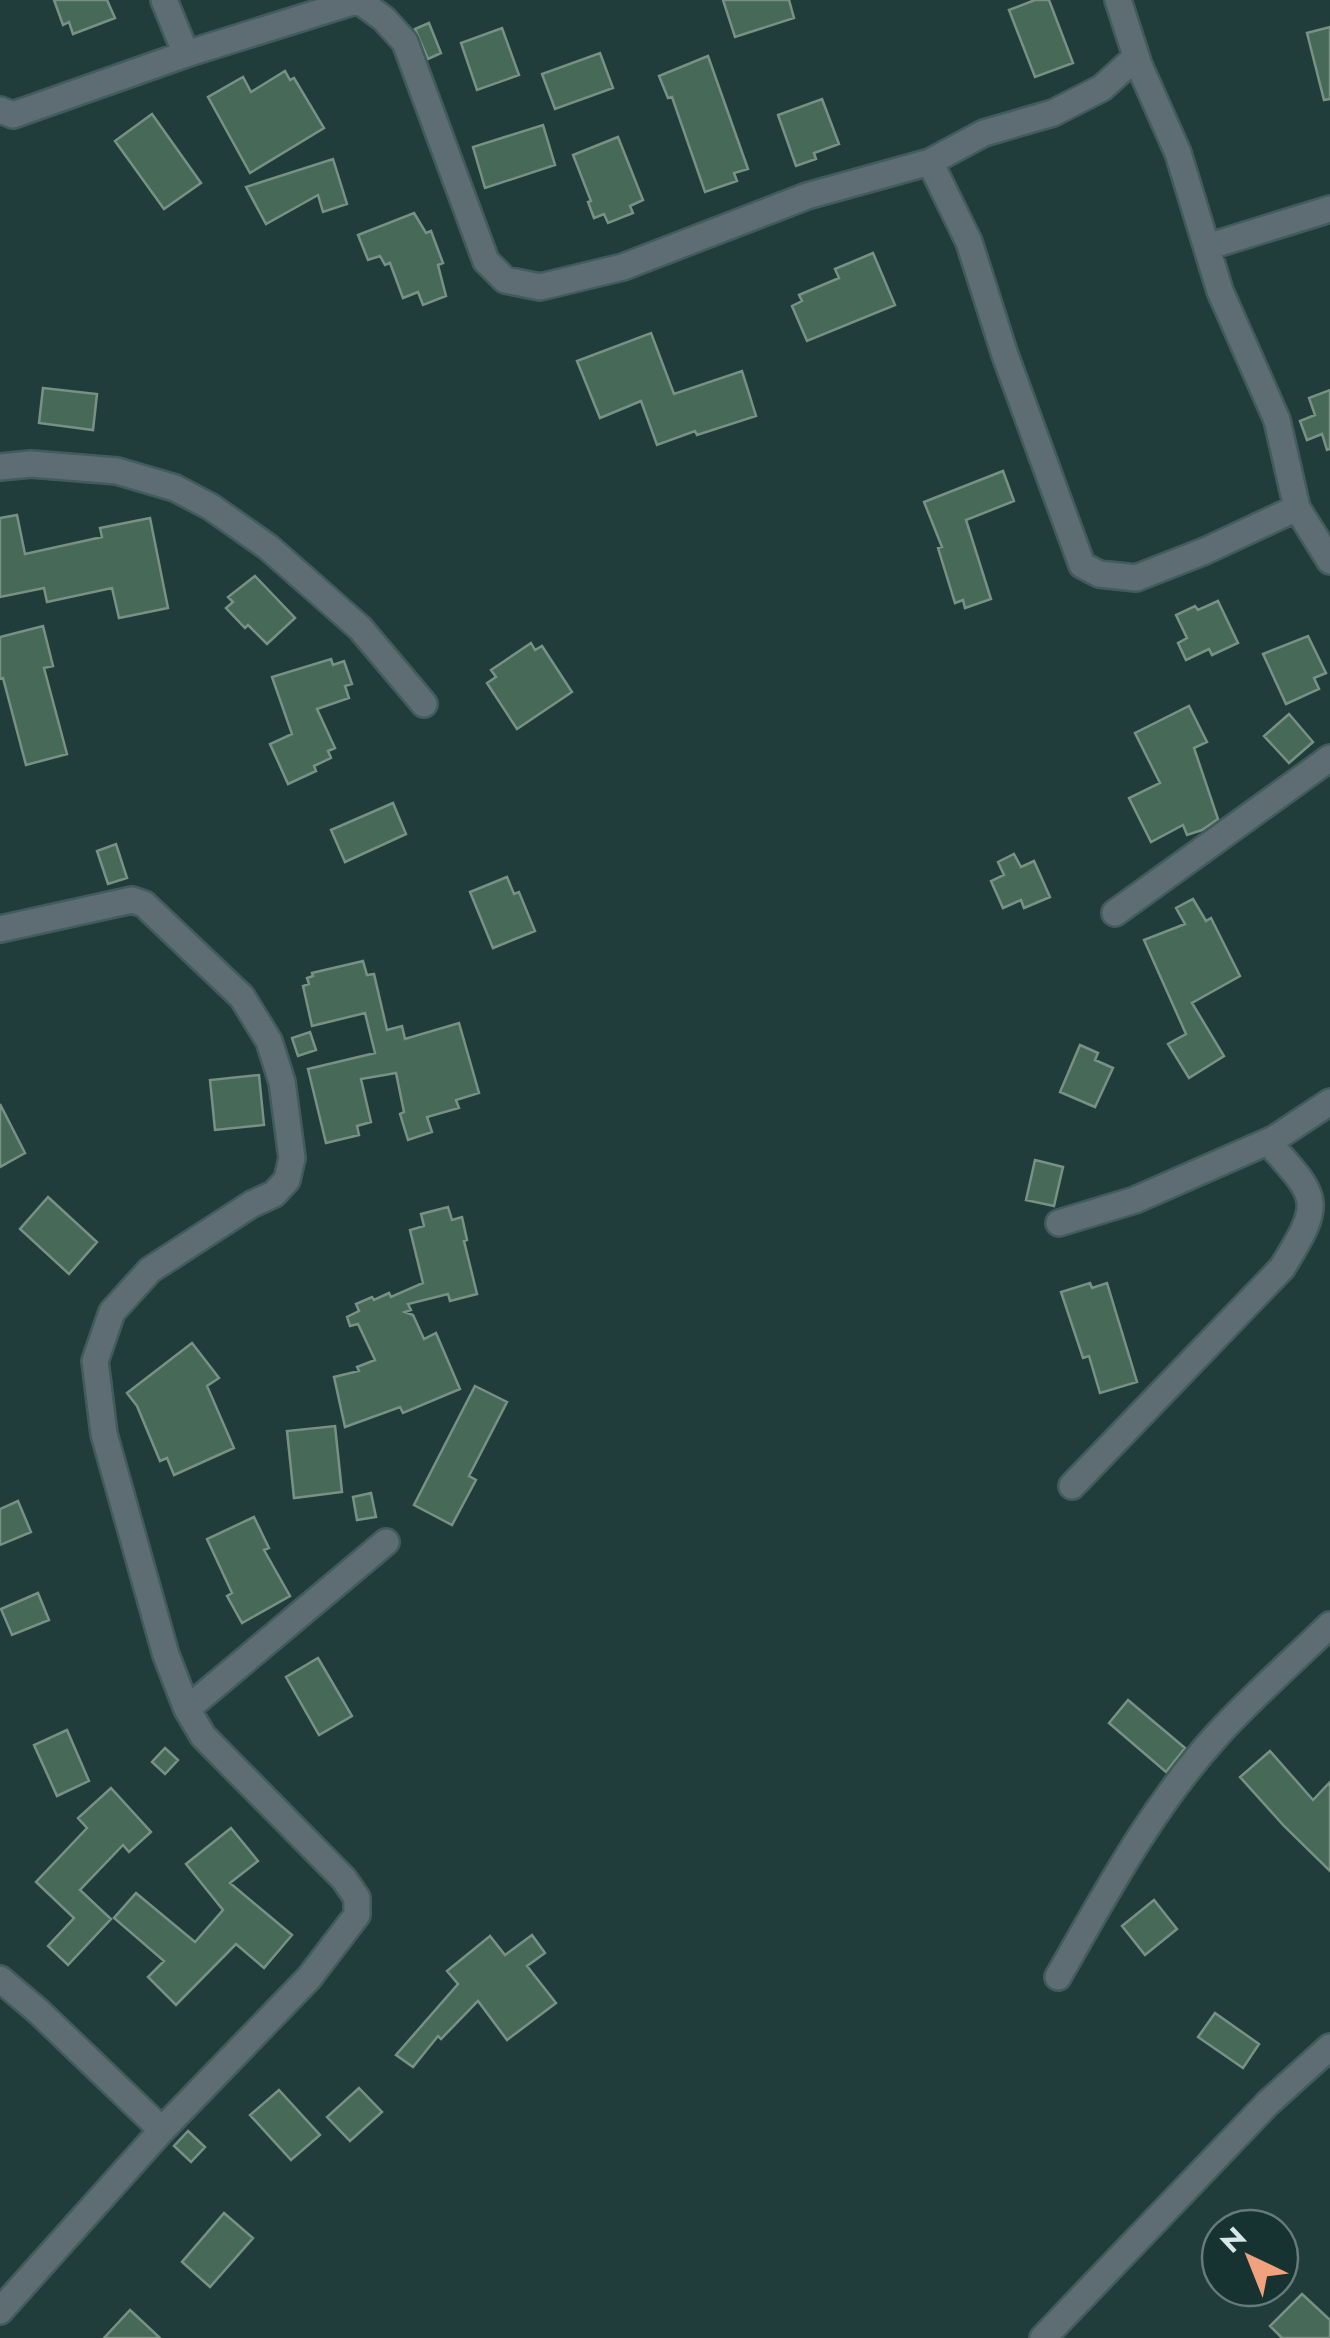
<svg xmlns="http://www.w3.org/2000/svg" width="1330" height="2338" font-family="Jost,sans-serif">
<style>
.building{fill:#476958;stroke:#789183;stroke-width:2.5}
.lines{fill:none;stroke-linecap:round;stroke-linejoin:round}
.minor-casing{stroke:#415c5b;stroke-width:30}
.minor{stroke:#5d6d73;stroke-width:25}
</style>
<rect width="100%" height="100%" fill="#203d3c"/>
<!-- building -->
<path class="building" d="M54,0H107L115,18L73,34L69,22L63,25Z
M723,0H789L794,18L735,37Z
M1035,0H1049L1073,63L1035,77L1009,10Z
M429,23L441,53L428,59L415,29Z
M1330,27V99L1324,100L1307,33Z
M502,28L519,75L477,90L461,43Z
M600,53L613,88L555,109L542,74Z
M708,56L748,169L734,173L737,181L705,192L672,97L668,98L659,76Z
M285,71L290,80L294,78L324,128L250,173L208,97L243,77L251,92Z
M822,99L839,144L814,153L816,159L796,166L778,115Z
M152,114L201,183L164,209L115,141Z
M543,125L555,165L485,188L473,147Z
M618,137L643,200L630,206L633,213L608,223L604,214L594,218L588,202L591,201L573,155Z
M333,159L347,204L323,212L318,195L266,224L246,187Z
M414,213L426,233L431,231L443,263L438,265L446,296L423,305L418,292L403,298L390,263L385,265L380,256L368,260L358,235Z
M873,253L895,305L807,341L792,306L802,301L799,295L839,278L835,269Z
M651,333L674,394L742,371L756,416L697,435L695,431L657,445L641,401L600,418L577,361Z
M43,388L97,394L93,430L39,423Z
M1330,390V449L1327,450L1322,434L1307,440L1300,421L1315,415L1309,398Z
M1003,471L1014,501L966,520L991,599L965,608L963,600L955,603L938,548L942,547L924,502Z
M17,515L25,554L102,537L100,528L150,518L168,608L119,618L112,588L47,602L44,588L0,597V518Z
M255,576L295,618L267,644L248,625L245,628L226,608L233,602L228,597Z
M1218,601L1238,643L1212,655L1209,649L1186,660L1178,643L1187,638L1176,615L1195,606L1198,610Z
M43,626L53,666L44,668L67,754L26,765L3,678L0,679V637Z
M1308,636L1326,673L1314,678L1319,689L1286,704L1263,654Z
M531,643L535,650L542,646L572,692L517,729L487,683L496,677L491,670Z
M331,659L333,665L344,661L352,684L345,686L349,698L317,709L335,748L328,751L331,758L314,766L316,771L288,784L270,744L292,734L272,677Z
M1189,706L1207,742L1194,748L1218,819L1202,830L1187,835L1183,825L1151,842L1129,798L1160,783L1135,733Z
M1289,714L1313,742L1289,763L1264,736Z
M393,803L406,834L345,862L331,830Z
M116,844L127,878L108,884L97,851Z
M1014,854L1021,867L1034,861L1050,897L1024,908L1021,900L1003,908L991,881L1004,875L998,862Z
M507,877L514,894L519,892L535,931L493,948L470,892Z
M1193,899L1206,921L1211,918L1240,976L1192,1003L1224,1056L1189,1078L1168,1044L1186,1034L1144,940L1185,924L1176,908Z
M363,961L367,975L374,974L387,1030L402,1026L405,1039L459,1023L479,1093L456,1100L459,1108L427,1117L432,1132L408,1140L400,1114L404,1112L396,1073L361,1079L371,1122L357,1126L359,1135L326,1143L308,1069L375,1053L365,1013L312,1026L303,986L309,984L307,978L313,976L312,973Z
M310,1032L316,1050L298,1056L292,1038Z
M1080,1045L1098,1053L1095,1060L1113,1068L1095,1107L1060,1092Z
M259,1075L264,1125L215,1130L210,1080Z
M0,1104L25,1153L0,1167Z
M1035,1160L1063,1167L1054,1206L1026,1200Z
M48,1197L97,1242L69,1274L20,1229Z
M448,1207L452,1220L462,1217L467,1240L464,1241L477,1294L450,1301L448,1294L408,1304L411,1310L405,1312L413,1315L424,1339L436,1333L460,1389L403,1413L400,1407L345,1427L334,1377L359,1371L357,1367L375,1360L358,1324L350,1326L347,1317L359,1311L356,1304L372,1297L374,1300L389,1293L391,1297L423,1283L410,1230L424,1226L421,1214Z
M1090,1283L1092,1288L1107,1283L1137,1382L1100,1393L1089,1356L1083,1358L1061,1292Z
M192,1343L219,1378L207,1386L234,1448L174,1475L167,1458L160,1461L137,1406L127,1393Z
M475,1386L507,1402L469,1476L476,1480L452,1525L414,1505Z
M335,1426L342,1492L294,1498L287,1431Z
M371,1493L376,1517L357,1520L353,1497Z
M18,1501L31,1532L0,1545V1509Z
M254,1517L269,1548L264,1550L290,1596L242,1623L227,1596L232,1593L207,1539Z
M38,1593L49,1620L12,1635L1,1609Z
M318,1658L352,1716L319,1735L286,1677Z
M1128,1700L1185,1748L1166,1772L1109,1723Z
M67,1730L89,1781L57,1796L34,1745Z
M165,1748L178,1760L165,1774L152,1762Z
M1270,1751L1313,1800L1330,1782V1871L1284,1826L1240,1777Z
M111,1788L151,1832L129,1852L123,1845L80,1890L111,1919L68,1965L48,1946L74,1918L36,1882L87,1828L78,1818Z
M231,1828L258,1861L230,1883L292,1935L264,1968L236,1944L176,2005L148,1977L164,1961L114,1918L136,1893L195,1942L223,1910L186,1864Z
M1154,1900L1177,1929L1145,1955L1122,1926Z
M532,1935L545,1953L527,1966L556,2003L507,2040L478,2001L441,2039L438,2036L413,2067L396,2055L458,1984L447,1971L490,1936L505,1955Z
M1215,2013L1259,2044L1243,2068L1198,2037Z
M359,2088L382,2112L350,2141L327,2117Z
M279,2090L320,2135L291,2160L250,2115Z
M188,2131L205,2147L191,2162L174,2146Z
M224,2213L253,2238L210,2287L182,2262Z
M1302,2294L1330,2320V2338H1282L1270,2326Z
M130,2310L160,2338H104Z"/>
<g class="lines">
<defs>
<path id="minor" d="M164,0L186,54L359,0
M358,0L384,19L405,42L486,261L505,280L540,287L623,267L807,196L930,162L984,133L1053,113L1102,88L1136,57
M1118,0L1139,65L1178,153L1220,291L1277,420L1297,508L1330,561
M0,110L13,115L186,54
M930,162L969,242L1005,355L1082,565L1099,574L1136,578L1205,551L1297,508
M1207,247L1330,209
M0,467L31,464L117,471L175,488L211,507L268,547L360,628L424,704
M1115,913L1330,758
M0,929L132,900L144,904L242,997L269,1041L282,1082L292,1158L287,1180L274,1194L252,1204L150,1270L112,1312L95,1361L104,1434L166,1655L187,1709L203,1736L344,1879L357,1898V1915L309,1978L162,2130L0,2311
M1059,1223L1135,1200L1274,1139L1330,1102
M1072,1486L1282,1268C1324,1200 1319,1199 1268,1142
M187,1709L386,1542
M1058,1977C1106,1893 1153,1805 1219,1733C1254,1695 1293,1661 1330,1625
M0,1979L38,2011L162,2130
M1043,2338L1268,2103L1330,2047"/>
</defs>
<!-- minor casing -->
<use href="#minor" class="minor-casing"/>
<!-- minor -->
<use href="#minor" class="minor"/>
</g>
<!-- north arrow -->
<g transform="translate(1250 2258) rotate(317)"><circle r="48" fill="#163331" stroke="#647b7a" stroke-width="2.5"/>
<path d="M0-8L18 38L0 25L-18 38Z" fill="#f1a17d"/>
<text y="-15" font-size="28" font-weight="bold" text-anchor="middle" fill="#d8e8e7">N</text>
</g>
</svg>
